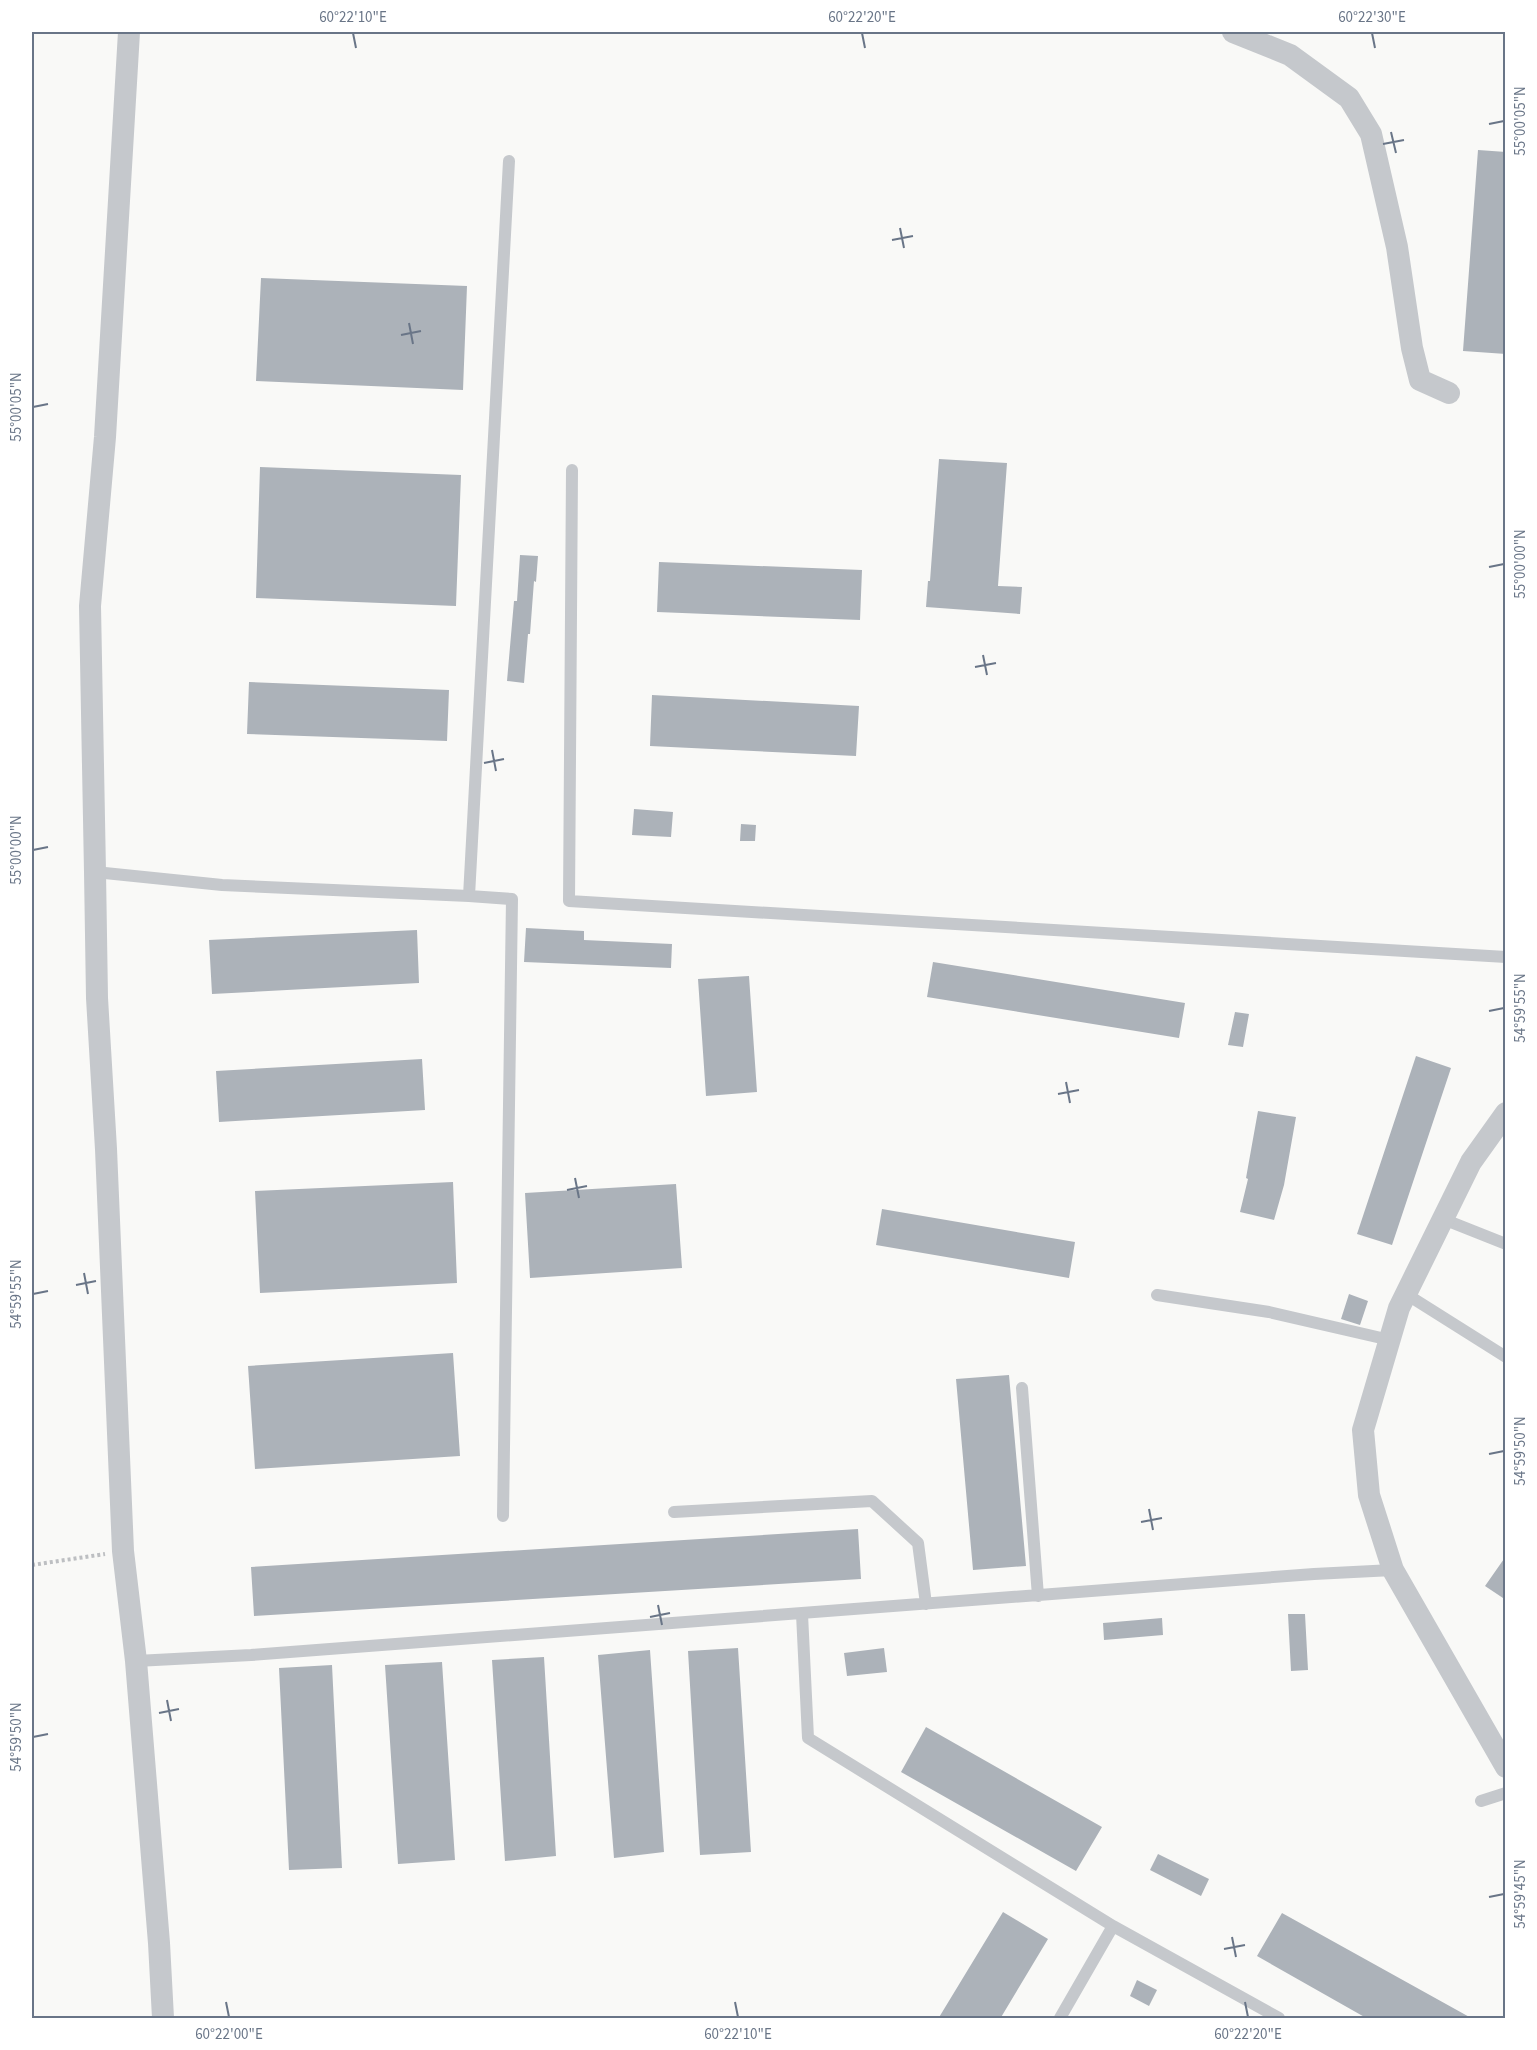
<svg xmlns="http://www.w3.org/2000/svg" width="1537" height="2050" font-family="'Source Sans 3',sans-serif">
<style>
.building{fill:#acb2b9}
.lines{fill:none;stroke-linecap:round;stroke-linejoin:round}
.path{stroke:#bdbfc2;stroke-width:4;stroke-dasharray:3 3;stroke-linecap:butt}
.lane{stroke:#c5c8cc;stroke-width:12}
.street{stroke:#c5c8cc;stroke-width:22}
.ticks{fill:none;stroke:#697587;stroke-width:2}
.neatline{fill:none;stroke:#697587;stroke-width:2}
.ticks-label{font-size:15px;text-anchor:middle;fill:#697587}
</style>
<rect width="100%" height="100%" fill="#f9f9f7"/>
<!-- building -->
<path class="building" d="M1478,150L1506,152V354L1463,351Z
M261,278L467,286L463,390L256,381Z
M939,459L1007,463L998,586L1022,587L1020,614L926,607L928,581H930Z
M260,467L461,475L456,606L256,598Z
M520,555L538,556L536,582L534,581L530,634H528L524,683L507,681L514,601H517Z
M659,562L862,570L860,620L657,612Z
M249,682L449,690L447,741L247,734Z
M652,695L859,706L856,756L650,746Z
M634,809L673,812L671,837L632,835Z
M741,824L756,825L755,841H740Z
M526,928L584,931V940L672,944L671,968L524,962Z
M417,930L419,983L212,994L209,940Z
M933,962L1185,1003L1179,1038L927,997Z
M749,976L757,1092L706,1096L698,979Z
M1235,1012L1249,1014L1243,1047L1228,1045Z
M1416,1056L1451,1068L1392,1245L1357,1234Z
M422,1059L425,1110L219,1122L216,1071Z
M1258,1111L1296,1117L1284,1185L1274,1220L1240,1212L1248,1179L1246,1178Z
M453,1182L457,1283L260,1293L255,1191Z
M676,1184L682,1268L530,1278L525,1193Z
M882,1209L1075,1242L1069,1278L876,1245Z
M1349,1294L1368,1301L1360,1325L1341,1319Z
M453,1353L460,1456L255,1469L248,1366Z
M1009,1375L1026,1566L973,1570L956,1379Z
M858,1529L861,1579L254,1616L251,1567Z
M1506,1556V1600L1485,1586Z
M1288,1614H1305L1308,1670L1291,1671Z
M1162,1618L1163,1635L1104,1640L1103,1623Z
M738,1648L751,1852L700,1855L688,1651Z
M884,1648L887,1672L847,1676L844,1653Z
M650,1650L664,1852L614,1858L598,1655Z
M544,1657L556,1856L505,1861L492,1660Z
M442,1662L455,1860L398,1864L385,1665Z
M332,1665L342,1868L289,1870L279,1668Z
M926,1727L1102,1827L1076,1871L901,1772Z
M1158,1854L1209,1879L1201,1896L1150,1870Z
M1003,1912L1048,1939L1000,2019H938Z
M1282,1913L1473,2019H1368L1257,1956Z
M1137,1980L1157,1990L1149,2006L1130,1996Z"/>
<g class="lines">
<!-- path -->
<path class="path" d="M32,1565L105,1554"/>
<!-- lane -->
<path class="lane" d="M572,470L569,901L1506,957
M95,872L222,885L469,896L509,161
M469,896L512,899L503,1516
M1443,1219L1506,1244
M1406,1294L1506,1357
M1157,1295L1269,1312L1390,1340
M1022,1388L1038,1596
M674,1512L872,1501L918,1543L926,1604
M802,1614L808,1738L1113,1926L1279,2018
M136,1661L251,1655L1314,1574L1393,1570
M1481,1801L1506,1793
M1060,2018L1113,1926"/>
<!-- street -->
<path class="street" d="M129,32L105,437L90,606L95,872L97,998L106,1149L123,1551L136,1661L159,1943L163,2018
M1233,32L1290,55L1349,98L1371,134L1397,247L1412,348L1420,380L1449,393
M1506,1113L1471,1162L1399,1308L1363,1430L1369,1495L1393,1570L1506,1767"/>
</g>
<!-- ticks -->
<path class="ticks" d="M353,33L356,48M862,33L865,48M1372,33L1375,48M1489,124L1504,121M1391,132L1396,153M1383,144L1404,140M900,228L904,248M892,240L913,236M409,323L413,344M401,335L421,331M33,407L48,404M1489,567L1504,564M983,655L987,675M975,667L996,663M492,750L496,771M484,763L504,759M33,850L48,847M1489,1011L1504,1008M1066,1082L1070,1103M1058,1094L1079,1090M575,1178L579,1198M567,1190L587,1186M84,1273L88,1294M76,1285L96,1281M33,1294L48,1291M1489,1454L1504,1451M1149,1509L1153,1530M1141,1522L1162,1518M658,1605L662,1625M650,1617L670,1613M167,1700L171,1721M159,1713L179,1709M33,1737L48,1734M1489,1897L1504,1894M1232,1937L1236,1957M1224,1949L1245,1945M226,2002L229,2017M735,2002L738,2017M1245,2002L1248,2017"/>
<!-- border -->
<rect width="1537" height="2050" fill="none" stroke="#ffffff" stroke-width="66"/>
<rect x="33" y="33" width="1471" height="1984" class="neatline"/>
<g class="ticks-label">
<text x="353" y="22">60°22'10"E</text>
<text x="862" y="22">60°22'20"E</text>
<text x="1372" y="22">60°22'30"E</text>
<text transform="translate(1520 121) rotate(-90)" y="5">55°00'05"N</text>
<text transform="translate(16 407) rotate(-90)" y="5">55°00'05"N</text>
<text transform="translate(1520 564) rotate(-90)" y="5">55°00'00"N</text>
<text transform="translate(16 850) rotate(-90)" y="5">55°00'00"N</text>
<text transform="translate(1520 1008) rotate(-90)" y="5">54°59'55"N</text>
<text transform="translate(16 1294) rotate(-90)" y="5">54°59'55"N</text>
<text transform="translate(1520 1451) rotate(-90)" y="5">54°59'50"N</text>
<text transform="translate(16 1737) rotate(-90)" y="5">54°59'50"N</text>
<text transform="translate(1520 1894) rotate(-90)" y="5">54°59'45"N</text>
<text x="229" y="2039">60°22'00"E</text>
<text x="738" y="2039">60°22'10"E</text>
<text x="1248" y="2039">60°22'20"E</text>
</g>
</svg>
